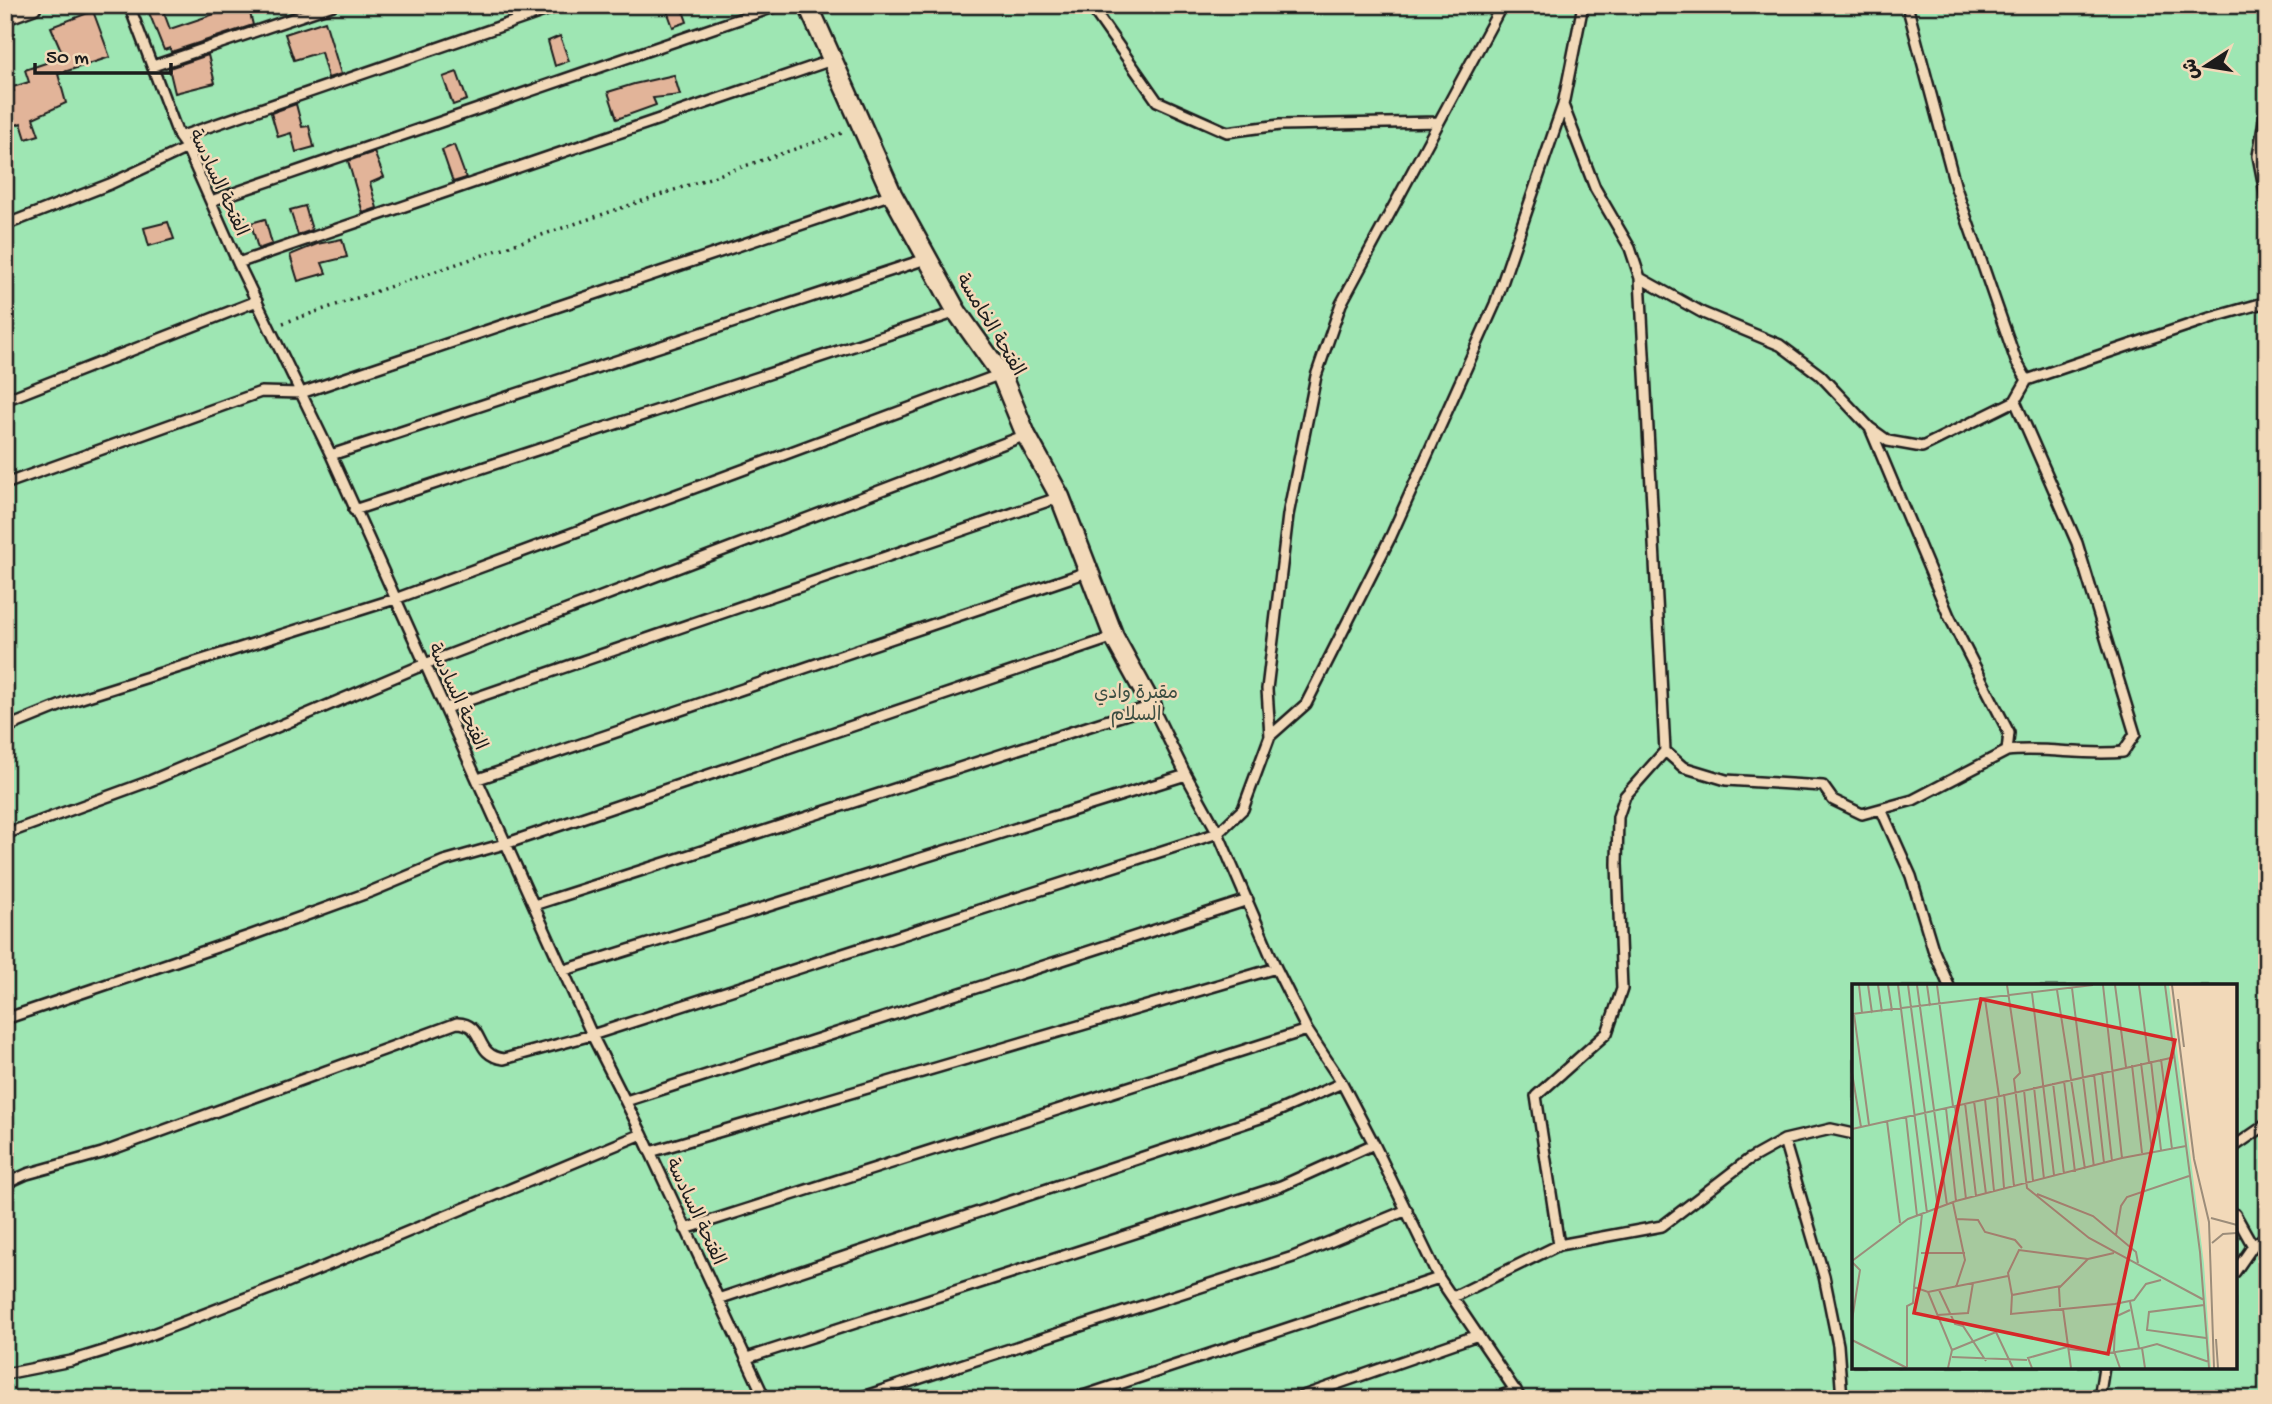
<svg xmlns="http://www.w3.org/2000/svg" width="2272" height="1404" font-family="'Gochi Hand','Playpen Sans Arabic',sans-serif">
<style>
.green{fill:#9ee6b3;stroke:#5d8168;stroke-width:2;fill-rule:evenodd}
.building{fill:#e2b499;stroke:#1c1c1c;stroke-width:2}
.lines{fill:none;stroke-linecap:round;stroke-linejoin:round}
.lane-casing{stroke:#1c1c1c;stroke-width:14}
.street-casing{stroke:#1c1c1c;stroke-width:23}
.path{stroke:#1c1c1c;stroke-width:3.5;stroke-dasharray:2 5;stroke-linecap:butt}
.lane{stroke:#f2d9b9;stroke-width:9}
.street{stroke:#f2d9b9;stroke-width:18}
.labels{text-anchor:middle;stroke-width:5;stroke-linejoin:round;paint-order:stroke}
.street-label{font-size:19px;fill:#1c1c1c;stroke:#f2d9b9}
.park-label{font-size:19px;fill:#3c4e42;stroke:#f2d9b9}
.inset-road{fill:none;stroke:#9c8d7a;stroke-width:2}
.view{fill:#d62828;fill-opacity:0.15;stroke:#d62828;stroke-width:3.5}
.inset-edge{fill:none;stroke:#1c1c1c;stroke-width:3.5}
</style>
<rect width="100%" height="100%" fill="#f2d9b9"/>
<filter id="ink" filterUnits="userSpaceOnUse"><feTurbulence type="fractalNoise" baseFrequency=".0143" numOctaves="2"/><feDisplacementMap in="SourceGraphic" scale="14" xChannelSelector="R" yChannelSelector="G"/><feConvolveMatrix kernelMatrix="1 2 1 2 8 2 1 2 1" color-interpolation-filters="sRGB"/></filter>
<g filter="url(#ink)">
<!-- green -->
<path class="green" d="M5,5H2267V1399H5ZM1854,986H2235V1367H1854Z"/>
<!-- building -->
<path class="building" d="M161,5L170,29L241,5H248L253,25L171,52L170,48L164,50L148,10Z
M665,5H681L687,22L673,27Z
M93,11L110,57L58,74L66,103L33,118L39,135L26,139L21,123L11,127L5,113V94L14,91L13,87L29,82L25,70L64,57L51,27Z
M325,21L341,74L328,78L321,52L294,60L285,34Z
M560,36L569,61L555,66L548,41Z
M208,55L215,83L175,93L169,68Z
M457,72L467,100L453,105L443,77Z
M674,75L680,95L653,98L656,105L617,119L608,92L634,84Z
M296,104L302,127L309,126L314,147L296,152L291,133L278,137L271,113Z
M454,145L466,178L453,182L442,150Z
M374,152L384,177L370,183L377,208L363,213L348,161Z
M305,206L312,230L298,235L290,210Z
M265,219L272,244L258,249L251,223Z
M168,222L174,239L149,246L144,228Z
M342,239L347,257L322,263L326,273L298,281L290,255L317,244Z"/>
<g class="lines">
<defs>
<path id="lane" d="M129,5L179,137L187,148L238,263L331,455L592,1035L642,1134L765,1399
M1090,5L1157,101L1227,132L1280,125L1439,122
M1907,5L1956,188L2016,361L2027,380L2015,401L2077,543L2135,734L2123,752C2084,756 2046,747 2007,751
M2264,5L2267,19
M153,66L333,5
M2267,104L2258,156L2267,203
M1563,105L1595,188L1630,248L1640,278L1703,313L1780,345L1820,375L1870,428L1888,441L1922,447L2015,401
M179,137L562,5
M211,201L780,5
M5,225L110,184L187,148
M238,263L832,60
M1640,278L1665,751L1683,767L1726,780L1823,786L1833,800L1862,814L1913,800L2007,751L2009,733L1949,616L1870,428
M2027,380L2210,318L2267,302
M5,400L257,301
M331,455L929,258
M5,484L261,392L301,393L892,194
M354,510L957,312
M446,708L1060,497
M5,728L69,702L395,599L1001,374
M1270,736L1267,689L1288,515L1316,376L1341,304L1502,5
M478,779L1087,572
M1881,809L1911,876L1933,949L1949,986
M5,834L150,781L425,664L1026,435
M534,905L1152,706L1186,775L1218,833L1276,968L1307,1030L1342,1083L1374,1144L1439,1278L1521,1399
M565,970L1186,775
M5,1019L249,936L370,892L444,861L508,843L1114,637
M626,1101L1248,900
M1784,1140L1824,1276L1838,1345L1842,1399
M2235,1146L2267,1124
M650,1152L1276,968
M5,1184L27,1174L102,1153L457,1023C487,1024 472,1055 504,1059L592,1035L1218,833L1243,809L1270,736L1306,704L1391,536L1495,304L1563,105L1583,5
M2235,1214L2253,1246
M685,1229L1307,1030
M1559,1245L1536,1096L1607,1033L1622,989L1617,864L1618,817L1625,796L1665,751
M2235,1272L2253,1246L2267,1235
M1453,1297L1559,1245L1662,1226L1748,1160L1784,1140L1831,1129L1854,1134
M718,1299L1269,1115L1342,1083
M747,1358L1281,1186L1374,1144
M5,1374L71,1361L129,1343L285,1283L642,1134
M856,1399L1293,1257L1407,1210
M1074,1399L1439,1278
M1294,1399L1478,1335
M1493,1399L1516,1390
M2099,1399L2104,1367"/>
<path id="street" d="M808,5L892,194L957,312L1001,374L1026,435L1060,497L1114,637L1152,706
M5,15L32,5"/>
</defs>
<!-- lane casing -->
<use href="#lane" class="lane-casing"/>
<!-- street casing -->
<use href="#street" class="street-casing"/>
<!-- path -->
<path class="path" d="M283,323L845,132"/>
<!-- lane -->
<use href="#lane" class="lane"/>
<!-- street -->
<use href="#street" class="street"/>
</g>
</g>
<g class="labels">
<!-- street labels -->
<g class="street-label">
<text transform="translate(220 182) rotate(65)" y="7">الفتحة السادسة</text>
<text transform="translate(992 324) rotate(59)" y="7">الفتحة الخامسة</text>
<text transform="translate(459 696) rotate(65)" y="7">الفتحة السادسة</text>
<text transform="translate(697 1211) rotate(65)" y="7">الفتحة السادسة</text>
</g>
<!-- park labels -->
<g class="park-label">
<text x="1136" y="698">مقبرة وادي<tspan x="1136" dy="22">السلام</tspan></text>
</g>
</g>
<!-- overview -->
<g transform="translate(1852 984)">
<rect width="385" height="385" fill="#f2d9b9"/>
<path d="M0,1H317L352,280L359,384H0Z" fill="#9ee6b3"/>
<path class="inset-road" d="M7,1L10,29M16,1L20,29M26,1L30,28M36,1L40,27M46,1L75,229M56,1L86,225M65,1L95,221M75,1L78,22M85,1L101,122M155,1L168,89L162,95L175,204L237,254L352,316M251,1L270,174M263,1L274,83M287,1L297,78M313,1L348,268L357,384M320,1L342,175L357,238L362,384M220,4L242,183M205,6L233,185M180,9L202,191M133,15L147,112M326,15L332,63M0,30L241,1M2,30L17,141M309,75L320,165M299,77L309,166M289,79L300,167M280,81L290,169M250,88L260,177M0,89L9,143M242,90L252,179M212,97L223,188M201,99L212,190M182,103L192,195M172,106L181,197M152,110L162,202M145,112L152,204M133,115L142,207M122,117L134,210M113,119L124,212M103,122L114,215M94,124L104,217M54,133L65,232M35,137L48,239M0,145L323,73M185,210L241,232L284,268L286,279M101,219L113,276L104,303M70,230L62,303L76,308L156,292M359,234L385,241M105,235L126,236L133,248L163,256L170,264M264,251L269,222L275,213L337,192M360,259L371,250L385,249M69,269H113M0,277L56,235L104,217L270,174L334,162M0,278L8,286L0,336M209,302L160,311L156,289L167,266L236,275M87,306L103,340L111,342L134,377M76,308L100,366L96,384M160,311L159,330L263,320L282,316L294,300L309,296M278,318L287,364M352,321L297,328L295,346L354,354M208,323L207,304L236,275L262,269M211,325L219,384M85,331L116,329L121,299M364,355L366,384M0,356L55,384M216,365L257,369L290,364M100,366L144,348L161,384M100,373L175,376M55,383V322L61,319L62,303M180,384L176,374L215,363M268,384L262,367L263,341L265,332L278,326M293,384L290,364L305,360L357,378"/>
<path class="view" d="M129,15L323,56L256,370L62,329Z"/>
<rect width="385" height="385" class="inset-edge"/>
</g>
<!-- margin -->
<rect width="2272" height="1404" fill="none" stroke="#f2d9b9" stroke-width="28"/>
<rect x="14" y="14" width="2244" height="1376" fill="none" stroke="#1c1c1c" stroke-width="2.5" filter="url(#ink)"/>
<!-- north arrow -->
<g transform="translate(2206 66) rotate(258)" stroke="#f2d9b9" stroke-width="5" paint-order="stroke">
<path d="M0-5L12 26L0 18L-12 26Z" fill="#1c1c1c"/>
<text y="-10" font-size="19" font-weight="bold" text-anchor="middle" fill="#1c1c1c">ش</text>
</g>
<!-- scale -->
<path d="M35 63v10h136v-10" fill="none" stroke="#1c1c1c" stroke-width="3.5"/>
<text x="46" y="63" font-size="21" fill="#1c1c1c" stroke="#f2d9b9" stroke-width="5" paint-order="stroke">50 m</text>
</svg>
